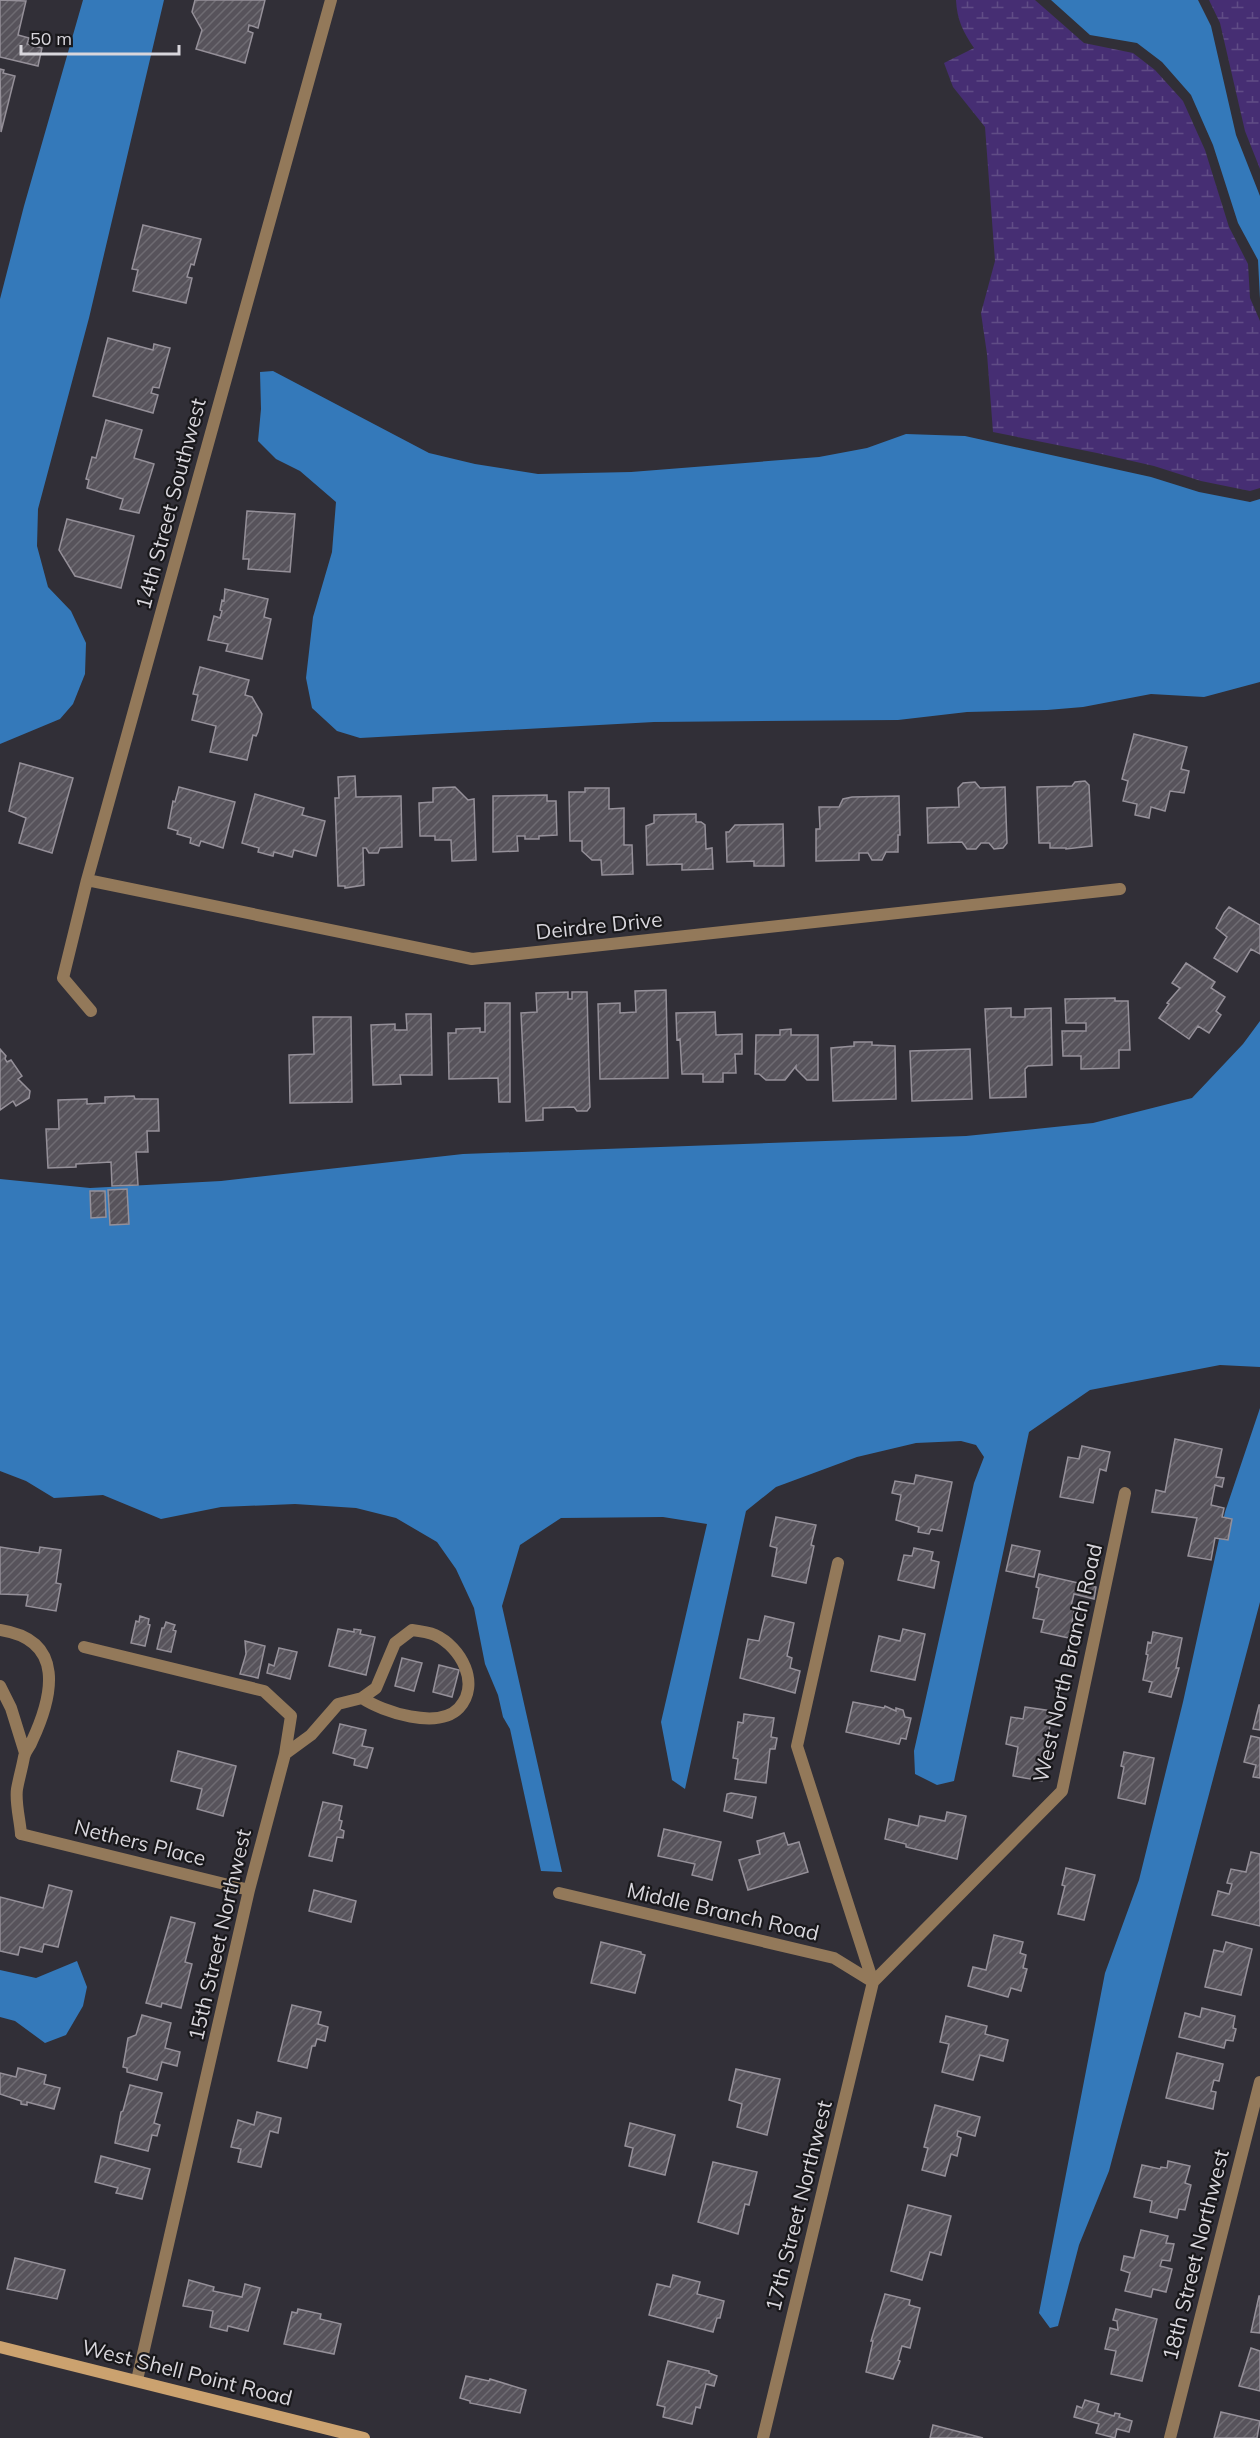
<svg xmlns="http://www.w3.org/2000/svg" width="1260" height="2438" font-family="Mulish,sans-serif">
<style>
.wetland{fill:url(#wetland-marsh)}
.water{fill:#3479ba}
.building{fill:url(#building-hatch);stroke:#959099;stroke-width:1.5}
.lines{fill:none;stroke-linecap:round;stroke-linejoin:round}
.lane{stroke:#93795a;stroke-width:12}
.street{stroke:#93795a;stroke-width:12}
.secondary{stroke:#cba26f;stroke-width:12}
.labels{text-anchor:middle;stroke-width:4.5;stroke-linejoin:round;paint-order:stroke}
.street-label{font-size:21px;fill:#d8d6dc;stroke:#19181b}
</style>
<defs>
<pattern id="wetland-marsh" width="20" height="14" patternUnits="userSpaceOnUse" patternTransform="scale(1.5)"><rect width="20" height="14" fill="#462e73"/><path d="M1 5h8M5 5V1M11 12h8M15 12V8" fill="none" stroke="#604c86"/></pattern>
<pattern id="building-hatch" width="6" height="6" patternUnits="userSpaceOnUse" patternTransform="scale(1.5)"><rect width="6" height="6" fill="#57535b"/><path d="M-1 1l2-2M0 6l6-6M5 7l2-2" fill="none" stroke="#6e6b72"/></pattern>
</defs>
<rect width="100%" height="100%" fill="#312f37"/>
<!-- wetland -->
<path class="wetland" d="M956,0H1035L1084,43L1133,53L1155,70L1183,101L1205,150L1229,227L1248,264L1250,298L1260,321V488L1250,491L1201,481L1154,466L1097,453L993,432L987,354L981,313L995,261L985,127L953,87L944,63L974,48C963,32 957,20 956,0Z
M1209,0H1260V169L1245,131L1220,23Z"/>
<!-- water -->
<path class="water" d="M83,0H164L89,318L38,509L37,546L48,587L71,611L86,643L85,674L73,704L60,719L0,744V299L24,206Z
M1051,0H1198L1211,26L1236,135L1260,196V299L1258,260L1238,223L1213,145L1191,95L1162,62L1137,43L1090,35Z
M273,371L429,453L475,464L538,474L631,472L819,457L867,448L906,434L965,436L1151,477L1199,492L1250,502L1260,499V682L1204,697L1151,694L1083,707L1047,710L967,712L898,720L654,722L360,738L337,731L312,708L306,678L313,617L332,552L336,502L300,471L276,459L258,441L261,409L260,372Z
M1260,1021V1367L1220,1365L1090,1390L1029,1432L954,1781L937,1785L915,1774L914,1751L974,1483L984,1457L976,1445L961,1441L916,1443L857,1457L776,1487L746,1511L685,1789L672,1780L661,1722L707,1524L663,1517L561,1518L520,1545L502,1606L562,1872L541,1871L510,1729L503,1717L498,1695L485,1664L474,1608L456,1569L437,1542L396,1518L356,1508L295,1504L221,1507L161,1519L103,1495L54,1498L26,1481L0,1471V1179L90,1188L221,1181L463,1154L966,1136L1093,1123L1192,1098L1243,1044Z
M1260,1408V1602L1109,2171L1079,2245L1058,2326L1050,2328L1039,2313L1105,1973L1139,1880L1183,1702L1225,1512Z
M77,1961L87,1987L83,2006L66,2035L45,2043L15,2021L0,2017V1970L36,1978Z"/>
<!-- building -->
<path class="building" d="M0,0L26,1L18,35L29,38L27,44L42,48L38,66L0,57Z
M195,0H265L258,28L249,25L248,31L253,33L245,63L196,49L202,30L192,12Z
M0,69L4,70L3,73L15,76L1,132Z
M143,225L201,239L194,265L191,264L187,277L192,278L186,303L133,291L138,270L132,269Z
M108,338L153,350L154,344L170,348L159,388L153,387L151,393L158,395L153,413L93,396Z
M106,420L142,430L134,458L154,464L139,513L120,509L123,499L87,488L89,480L86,479L92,457L96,458Z
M247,511L295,514L290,572L248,569L249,559H243Z
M67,519L134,536L121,588L75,576L59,550Z
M225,589L268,599L264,617L271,619L262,659L226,651L228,644L208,640L214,616L220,618L222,611L220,610L222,600L224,601Z
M200,667L249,680L245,695L252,697L262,714L258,732L256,736L253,735L247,760L210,752L216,726L192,720L198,695L193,694Z
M1134,734L1187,747L1181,769L1189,771L1184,793L1170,791L1165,811L1151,807L1149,818L1135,815L1137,804L1123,801L1128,781L1122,779Z
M20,763L73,778L52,853L19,843L26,818L9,811Z
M355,776L356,797L401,796L402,847L380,848L378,853H369L366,848H363L364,885L345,888V886H338L335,798H339L338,777Z
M1085,781L1089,785L1092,846L1066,849V848H1050V843H1039L1037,787L1072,786L1075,782Z
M975,782L980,788L1005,787L1007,843L1003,848L994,849L989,843H981L976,849H967L962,842L928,843L927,808L959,807L958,788L963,783Z
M179,787L235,802L223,848L201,841L199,846L190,843L191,838L177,834L178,831L168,828L173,801L175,802Z
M455,787L468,800L474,799L476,860L452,861L451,840H435V836H420L419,803L433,802V788Z
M585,788H609V809L624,808V845H632L633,874L602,875L601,860H592L582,851V841H570L569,792H585Z
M255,794L304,808L302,815L325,821L316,856L294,850L292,857L274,852L273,856L258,852L259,848L242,843Z
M547,795V801H556L557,835L539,836V839H525V836H517L518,851L493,852V796Z
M899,796L900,835H898V852H886L882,860H872L868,853H859V860L816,861V829H820L819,807H839L843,799L852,797Z
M696,814V822H701L705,825L706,849L712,848L713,869L682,870V864L647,865L646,826L654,823V815Z
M783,824L784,866H754V861L727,862L726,832H729L735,825Z
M1229,907L1260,925V954L1251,949L1237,972L1214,958L1227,937L1216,928L1224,913Z
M1186,963L1215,982L1211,988L1225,997L1216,1011L1221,1015L1209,1033L1198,1026L1189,1039L1159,1018L1169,1004L1167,1003L1180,988L1172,983Z
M666,990L668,1078L600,1079L598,1004L620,1003V1013L636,1012L635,991Z
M568,992V999H572V992H587L590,1107L587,1111H577L574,1107L543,1108V1120L526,1121L521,1013L537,1012L536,993Z
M1115,998V1001H1128L1130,1050H1119V1068L1081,1069V1056H1063L1062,1031H1086V1023H1066L1065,999Z
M485,1003H510V1102H499L498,1078L449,1079L448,1033H456V1029L480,1028V1032H485Z
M1011,1008V1017H1025V1009L1051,1008L1052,1065L1028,1066L1025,1069L1026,1097L990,1098L985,1009Z
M715,1012L716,1035L742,1034V1054H735L736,1073H723V1082H703V1074H682L680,1039L677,1040L676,1013Z
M406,1014H431L432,1075H400L401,1084L373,1085L371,1025L395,1024V1030H407Z
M313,1017H351L352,1102L290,1103L289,1055L314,1054Z
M791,1029V1035H818V1080H807L796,1069V1066L785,1080H766L759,1074H755L756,1035H780V1030Z
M854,1042H872V1045L895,1046L896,1099L833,1101L831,1048L854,1046Z
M0,1049L6,1056L5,1059L7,1062L11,1060L22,1076L18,1079L30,1091L29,1098L16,1106L13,1101L0,1110Z
M970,1049L972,1099L912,1101L910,1051Z
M134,1096L135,1099H158L159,1131H147L148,1152H136L138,1185L112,1186L111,1162L76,1164V1167L48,1168L46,1129H59L58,1100L87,1099V1104L105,1103V1097Z
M127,1189L129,1224L110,1225L108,1190Z
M90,1191H105L106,1217L91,1218Z
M1175,1439L1222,1449L1216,1477L1224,1478L1222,1487L1215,1485L1211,1505L1224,1508L1222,1517L1232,1519L1228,1540L1215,1538L1211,1560L1188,1556L1197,1518L1152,1512L1156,1490L1165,1492Z
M1082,1446L1110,1452L1106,1471L1100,1469L1093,1503L1060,1497L1068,1457L1079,1459Z
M916,1475L952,1482L942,1531L931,1529L929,1534L918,1532L919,1527L896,1520L901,1495L892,1493L895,1481L914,1484Z
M776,1517L816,1525L811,1545L814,1546L806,1583L772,1576L777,1548L770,1546Z
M1012,1545L1040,1551L1034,1577L1006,1571Z
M0,1547L39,1553L40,1547L61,1550L56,1583L61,1584L56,1611L26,1606L28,1595L0,1594Z
M914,1548L933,1552L931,1560L939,1562L934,1588L898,1580L904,1555L912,1556Z
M1039,1574L1096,1587L1094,1599L1074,1594L1071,1606L1075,1607L1069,1638L1041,1632L1044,1620L1033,1618L1039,1588L1036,1587Z
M140,1616L149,1619L148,1624L150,1625L145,1646L131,1643L136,1621L139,1622Z
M765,1616L794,1623L787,1656L792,1658L790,1668L800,1671L795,1693L740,1678L748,1639L759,1641Z
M166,1622L175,1625L173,1630L176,1631L171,1652L157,1649L162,1628H164Z
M338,1629L354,1632V1629L361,1630L360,1634L375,1637L366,1675L329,1666Z
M903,1629L925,1634L915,1680L871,1671L879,1636L900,1641Z
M1153,1632L1182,1638L1176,1668H1179L1171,1697L1149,1692L1152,1682L1143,1680L1148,1655L1146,1654L1148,1642L1151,1643Z
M245,1641L265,1646L258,1678L240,1674L246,1654Z
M279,1648L297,1652L290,1679L267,1673L269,1664L274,1666Z
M402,1658L422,1663L414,1691L395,1686Z
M439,1665L459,1670L452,1697L433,1692Z
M853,1702L884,1708L885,1706L896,1711V1708L903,1710L905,1717L911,1718L906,1739L901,1738L899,1744L846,1732Z
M1259,1705H1260V1730L1253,1729Z
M1025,1707L1052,1711L1042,1781L1013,1776L1018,1747L1006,1744L1011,1717L1023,1719Z
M744,1714L774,1718L771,1737L777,1738L775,1749H770L766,1783L735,1779L738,1759L733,1758L738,1722L743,1723Z
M340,1724L366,1730L362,1746L373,1748L367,1768L354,1765L355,1759L333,1753Z
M1251,1736L1260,1738V1778L1253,1777L1256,1765L1244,1762Z
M178,1751L236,1766L223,1816L197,1809L202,1789L171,1781Z
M1124,1752L1154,1758L1145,1804L1118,1798L1124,1767L1121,1766Z
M731,1793L756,1797L752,1818L724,1811L727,1794Z
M323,1802L342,1806L339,1820L342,1821L340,1829L344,1831L343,1838L337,1837L332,1861L309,1856Z
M947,1812L966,1816L957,1859L906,1847V1844L885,1839L889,1819L918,1826L920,1816L945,1821Z
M664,1829L721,1842L712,1880L692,1875L695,1864L658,1856Z
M784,1833L788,1845L799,1842L808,1872L748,1890L739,1860L760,1854L757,1841Z
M1251,1852L1260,1854V1926L1212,1915L1218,1891L1229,1894L1232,1884L1227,1883L1231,1869L1246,1872Z
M1066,1868L1095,1875L1084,1920L1058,1914L1065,1886L1062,1885Z
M49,1885L72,1891L58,1947L44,1944L42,1952L20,1947L18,1955L0,1951V1897L43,1908Z
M314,1890L356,1901L351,1922L309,1911Z
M171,1917L195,1923L185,1962L192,1964L181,2008L162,2003L161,2007L146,2003Z
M994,1935L1023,1942L1020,1953L1026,1955L1023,1968L1027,1969L1021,1991L1011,1988L1008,1997L968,1986L973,1967L986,1970Z
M601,1942L641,1952V1954L645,1955L635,1993L591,1983Z
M1226,1942L1252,1949L1241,1995L1205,1987L1214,1950L1223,1952Z
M292,2005L321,2012L318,2024L328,2027L325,2041L317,2039L315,2046H312L307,2068L278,2061Z
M1202,2008L1235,2016L1233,2028L1236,2029L1233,2041L1226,2040L1224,2048L1179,2037L1185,2013L1200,2017Z
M142,2015L171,2023L165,2048L180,2052L177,2066L162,2062L157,2080L127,2072V2068L123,2067L128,2038L136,2035Z
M946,2016L987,2026L985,2034L1008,2040L1003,2061L980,2055L973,2080L942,2072L949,2044L940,2042Z
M1177,2053L1223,2064L1219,2081L1214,2080L1211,2091L1216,2092L1213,2109L1166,2098Z
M18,2068L46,2075L44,2084L60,2088L54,2109L27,2102V2105L21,2104V2101L0,2094V2073L16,2077Z
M736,2069L780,2079L767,2135L737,2127L742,2104L729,2100Z
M130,2085L162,2093L154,2123L160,2125L157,2136L152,2135L148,2151L115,2143L121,2112L123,2111Z
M935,2105L980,2117L975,2136L958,2131L957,2136L961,2138L957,2156L951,2154L945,2176L922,2170L928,2148L924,2147Z
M257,2112L281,2118L278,2133L270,2131L261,2167L238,2162L241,2149L231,2147L238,2120L254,2125Z
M630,2123L675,2135L665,2175L629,2166L633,2148L625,2146Z
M101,2156L150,2169L142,2199L116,2193L118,2188L95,2182Z
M1168,2161L1190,2166L1185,2183L1191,2185L1185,2210L1179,2209L1177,2218L1150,2212L1152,2201L1134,2197L1142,2165L1160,2169L1161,2167L1167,2168Z
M713,2162L757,2172L749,2205L745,2204L738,2234L698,2222Z
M908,2205L951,2216L941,2255L930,2252L922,2280L891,2271Z
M1141,2230L1168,2236L1166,2243L1174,2244L1170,2261L1162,2260L1160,2266L1172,2269L1166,2292L1153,2289L1151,2297L1125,2291L1130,2273L1121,2270L1124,2256L1134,2258Z
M15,2258L65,2270L57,2299L7,2289Z
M673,2275L700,2282L697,2294L724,2301L720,2318H717L713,2332L649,2315L657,2284L670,2287Z
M189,2280L214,2287L213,2291L242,2297L245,2284L260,2288L248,2331L228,2326L227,2331L210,2327L213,2311L183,2306Z
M885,2294L910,2300L909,2305L920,2308L910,2348L902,2346L898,2360L900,2361L893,2379L866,2372L873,2341H871Z
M1259,2296H1260V2333L1251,2332Z
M298,2309L321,2314L320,2319L341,2324L334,2354L284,2344L292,2312L297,2313Z
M1116,2309L1157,2319L1142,2381L1111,2374L1116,2351L1105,2349L1110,2328L1118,2330L1117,2321L1113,2320Z
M1251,2348L1260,2351V2391L1239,2386Z
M668,2361L709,2371V2373L717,2376L714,2386L706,2384L700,2408L696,2407L692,2424L663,2417L665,2407L657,2405Z
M466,2376L489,2381L490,2379L526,2390L520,2413L470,2403V2401L460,2398Z
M1085,2400L1099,2404L1097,2411L1114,2416L1115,2413L1120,2414L1119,2417L1132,2421L1129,2432L1117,2429L1115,2438L1096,2433L1099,2424L1074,2417L1077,2406L1082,2408Z
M1221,2412L1260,2421L1257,2438H1214Z
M933,2425L983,2438H930Z"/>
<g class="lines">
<!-- lane -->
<path class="lane" d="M0,1630C66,1640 53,1696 32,1741C30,1747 25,1751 24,1757C22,1768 19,1778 17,1789C15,1802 20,1820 21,1834
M0,1686L11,1708L25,1753"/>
<!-- street -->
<path class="street" d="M87,880L472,959L1120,889
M91,1011L63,978L87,880L331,0
M838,1563L797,1746L873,1982
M84,1647L264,1691L291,1716L285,1754L249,1890L137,2380
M285,1754L311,1735L338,1704L362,1698L376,1688L395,1643L412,1630C420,1631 428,1632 435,1635C461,1647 481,1684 459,1708C438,1730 383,1712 362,1698
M21,1834L249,1890
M559,1893L834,1958L873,1982
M873,1982L1062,1791L1125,1493
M763,2438L873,1982
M1170,2438L1260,2082"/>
<!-- secondary -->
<path class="secondary" d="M0,2347L364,2438"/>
</g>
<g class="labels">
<!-- street labels -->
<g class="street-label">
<text transform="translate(171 504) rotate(-75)" y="7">14th Street Southwest</text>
<text transform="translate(599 926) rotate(-6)" y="7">Deirdre Drive</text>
<text transform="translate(1068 1663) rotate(-77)" y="7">West North Branch Road</text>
<text transform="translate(140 1843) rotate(14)" y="7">Nethers Place</text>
<text transform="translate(723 1912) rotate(13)" y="7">Middle Branch Road</text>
<text transform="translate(220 1935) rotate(-77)" y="7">15th Street Northwest</text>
<text transform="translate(799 2206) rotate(-76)" y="7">17th Street Northwest</text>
<text transform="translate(1196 2255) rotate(-76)" y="7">18th Street Northwest</text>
<text transform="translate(187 2373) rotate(14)" y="7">West Shell Point Road</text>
</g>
</g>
<!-- scale -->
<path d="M21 45v9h158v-9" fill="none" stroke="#d8d6dc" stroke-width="3"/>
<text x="30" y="45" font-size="18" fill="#d8d6dc" stroke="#19181b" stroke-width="4.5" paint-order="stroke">50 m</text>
</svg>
